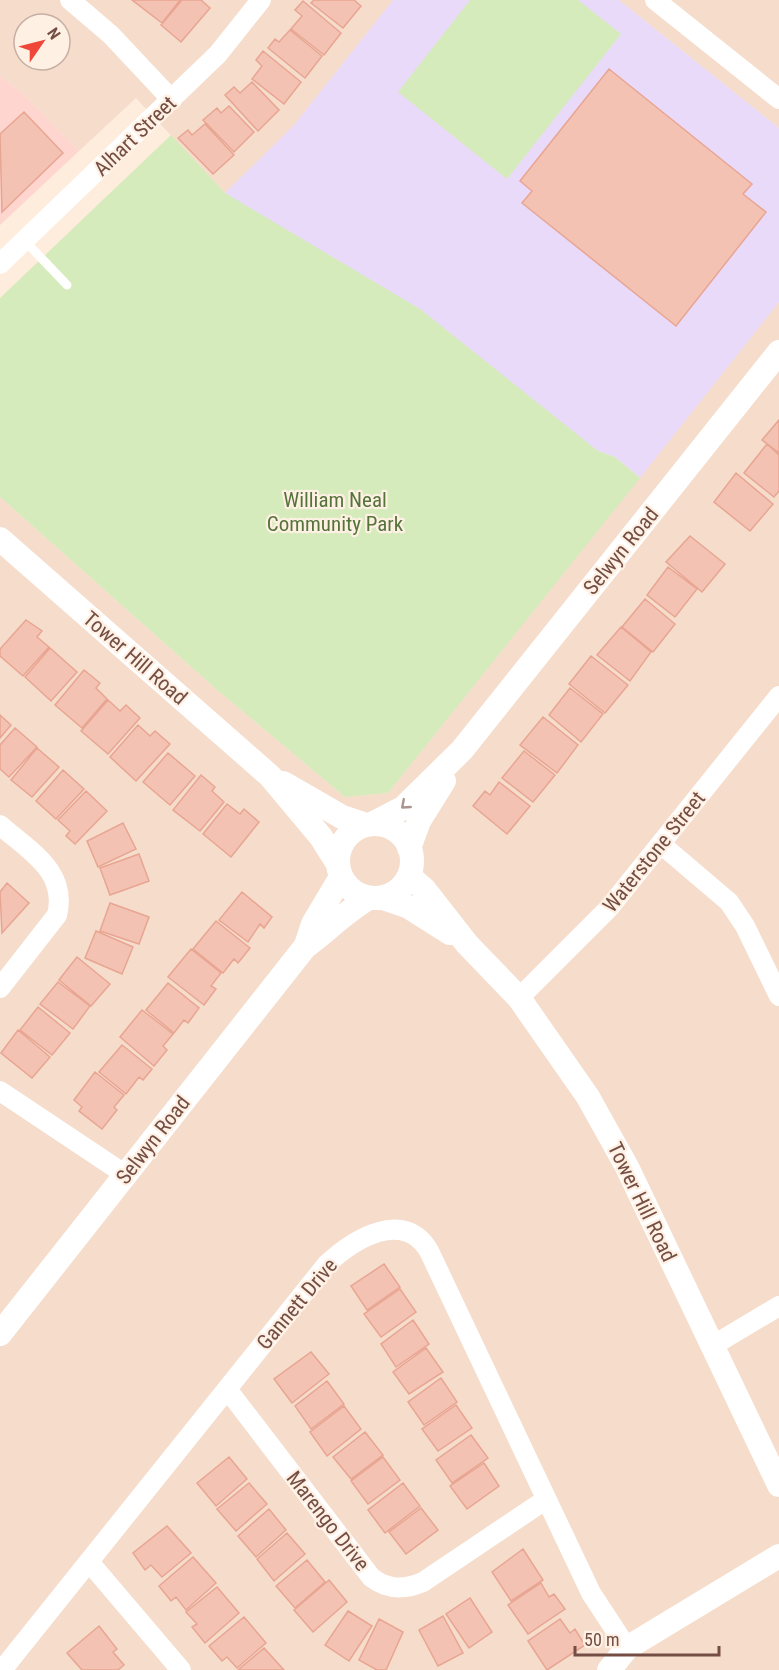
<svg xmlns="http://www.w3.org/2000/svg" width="779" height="1670" font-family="'Roboto Condensed',sans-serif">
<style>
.residential{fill:#f5dccb;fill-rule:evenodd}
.commercial{fill:#ffd6cf}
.education{fill:#e9daf9}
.green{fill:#d6ebbb}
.building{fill:#f4c2b3;stroke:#e8a592;stroke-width:1.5}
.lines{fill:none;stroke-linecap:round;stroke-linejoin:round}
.service{stroke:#fff;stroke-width:9}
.minor{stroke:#fff;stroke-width:20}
.tertiary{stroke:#fff;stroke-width:24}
.oneway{stroke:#ac958f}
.labels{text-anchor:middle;stroke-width:4.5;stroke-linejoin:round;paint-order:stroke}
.street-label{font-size:21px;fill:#744e44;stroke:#fff0e4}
.park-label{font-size:21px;fill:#54743a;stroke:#fff0e4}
</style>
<rect width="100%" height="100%" fill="#feecdd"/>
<!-- residential -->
<path class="residential" d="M0,0H393L294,125L225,193L136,98L79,151L23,94L0,76ZM24,24H60V60H24Z
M619,0H779V128L663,35Z
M779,302V1670H0V497L216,689L345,797L388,793Z"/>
<!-- commercial -->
<path class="commercial" d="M0,76L23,94L79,151L0,225Z"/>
<!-- education -->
<path class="education" d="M393,0H619L779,128V302L640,478L615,457L598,451L225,193L294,125Z"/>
<!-- green -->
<path class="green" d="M470,0H578L621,34L507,179L398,92Z
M171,135L225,193L420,309L598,451L615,457L640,478L388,793L345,797L216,689L0,497V298Z"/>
<!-- building -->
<path class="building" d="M132,0H180L162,23Z
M182,0H201L210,8L181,42L161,25Z
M314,0H354L361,6L343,28L311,3Z
M303,1L341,33L324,55L291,29L302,16L295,10Z
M290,30L322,56L305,78L268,48L275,39L279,42Z
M263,51L301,82L284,104L252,79L262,66L256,60Z
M609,69L752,184L743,194L766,212L676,326L522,203L532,191L520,181Z
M252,82L279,110L258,131L225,95L234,87L240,93Z
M229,106L254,132L234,152L203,120L217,108L221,113Z
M24,112L63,153L2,212L0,134Z
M205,124L234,155L213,174L178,138L188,130L192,135Z
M779,420V453L762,440Z
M767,444L779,455V491L774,497L744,473Z
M736,473L773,504L750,531L714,502Z
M690,536L725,564L702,592L666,562Z
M668,567L697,589L675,617L647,595Z
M645,599L675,624L653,652L622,627Z
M26,620L42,631L37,637L49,647L23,676L0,656V649Z
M621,627L651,652L630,681L597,655Z
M50,648L77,672L51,701L25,677Z
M591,656L628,685L605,713L569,684Z
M84,670L100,683L96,688L107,699L82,728L55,705Z
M570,688L603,714L581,742L549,715Z
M108,700L120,711L126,705L140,718L108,754L81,731Z
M0,715L11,725L0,738Z
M543,717L578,745L557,773L520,745Z
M138,725L150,736L155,731L170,744L136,781L110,757Z
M15,728L37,747L9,777L0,769V745Z
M37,748L59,767L32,797L11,780Z
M524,751L555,775L533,802L502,778Z
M168,753L195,776L170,805L143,782Z
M63,770L84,789L56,819L36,801Z
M201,775L215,787L212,791L224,802L200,831L173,810Z
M499,782L530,806L507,834L473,806L485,791L490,795Z
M86,791L107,811L75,844L66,836L70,831L58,820Z
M227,804L240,814L244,809L259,822L231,857L203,834Z
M123,823L136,849L98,867L87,841Z
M139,854L149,881L110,895L100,868Z
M7,883L29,903L2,933L0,892Z
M242,892L272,917L264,928L260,924L248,942L219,920Z
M110,903L149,917L139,944L100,931Z
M216,921L250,948L238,963L234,959L223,973L193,949Z
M96,931L133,947L122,974L85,958Z
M191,949L221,973L211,986L216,989L204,1005L168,977Z
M77,957L110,984L91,1006L59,980Z
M58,982L90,1006L73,1029L40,1004Z
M168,983L199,1008L188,1023L184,1020L174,1033L146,1010Z
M38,1007L70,1033L52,1055L20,1030Z
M142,1010L173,1034L163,1046L167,1050L154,1066L120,1037Z
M18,1030L50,1057L32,1078L1,1053Z
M122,1045L152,1069L143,1080L139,1077L126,1094L99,1072Z
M95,1072L124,1095L114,1107L117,1110L102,1129L79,1111L82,1107L74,1100Z
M384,1264L400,1287L367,1310L351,1286Z
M400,1289L416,1312L381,1337L364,1314Z
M413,1320L429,1344L396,1367L381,1344Z
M426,1348L443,1372L409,1394L393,1372Z
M311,1352L329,1374L292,1403L274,1379Z
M441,1378L457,1402L424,1425L408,1402Z
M327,1381L344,1404L311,1429L295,1406Z
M456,1405L472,1428L438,1451L422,1429Z
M344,1406L361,1429L327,1456L310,1432Z
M365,1432L383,1455L351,1479L333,1457Z
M471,1435L488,1458L452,1483L436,1460Z
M229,1457L247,1479L216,1506L197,1483Z
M383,1457L400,1480L368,1504L351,1481Z
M484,1463L499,1486L467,1509L450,1486Z
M249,1483L267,1504L236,1531L217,1509Z
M403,1483L420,1506L385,1533L368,1510Z
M421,1508L438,1530L406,1554L389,1532Z
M269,1509L286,1530L256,1557L238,1536Z
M167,1526L191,1553L162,1577L151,1565L145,1570L133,1553Z
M287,1533L305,1554L274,1581L257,1559Z
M523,1549L543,1580L511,1601L492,1572Z
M193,1557L216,1583L186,1610L176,1597L171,1601L159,1586Z
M307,1560L325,1582L295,1608L276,1586Z
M329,1580L347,1602L313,1632L294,1610Z
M541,1583L549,1597L554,1594L565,1609L528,1634L508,1605Z
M217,1587L239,1613L205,1643L192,1627L197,1624L186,1612Z
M470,1598L492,1632L469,1648L446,1614Z
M348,1611L372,1626L349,1661L325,1645Z
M443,1616L463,1653L438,1666L419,1630Z
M244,1617L266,1643L237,1668L227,1657L222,1661L209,1646Z
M379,1619L403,1632L386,1670H377L359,1660Z
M560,1619L570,1633L575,1629L585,1645L547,1670L528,1641Z
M99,1626L117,1649L113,1652L124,1665L118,1670H82L67,1653Z
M264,1648L284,1670H238Z"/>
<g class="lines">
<!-- service -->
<path class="service" d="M25,241L67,285"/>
<!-- minor -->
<path class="minor" d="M70,0L111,35L172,100
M655,0L779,99
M0,264L218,54L261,0
M0,825C29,851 68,871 57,915L0,988
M662,845L729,902L745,926L779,996
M519,998L609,908L779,696
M0,1091L126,1175
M712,1346L779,1306
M227,1389L371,1577C387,1590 404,1590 423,1582L545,1500
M90,1563L181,1670
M2,1670L327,1264C354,1239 404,1208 429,1251L591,1593L627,1648"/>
<!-- tertiary -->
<path class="tertiary" d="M0,539L270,776L321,837L338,864
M283,783L342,817L366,825
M372,824L403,808L462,750L779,352
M338 861a37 37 0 1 1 74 0a37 37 0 1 1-74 0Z
M409,848L419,821L444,781
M409,876L424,889L467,944L519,998L588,1097L627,1167L779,1485
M383,898L409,907L450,933
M306,945L313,924L341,877
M0,1334L305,947C327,931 345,912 369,898
M609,1670L627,1648L779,1556"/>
</g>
<!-- one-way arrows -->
<defs><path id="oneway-chevron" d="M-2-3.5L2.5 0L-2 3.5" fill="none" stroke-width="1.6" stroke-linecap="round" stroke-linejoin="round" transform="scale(1.5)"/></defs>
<use class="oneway" href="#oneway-chevron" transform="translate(405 805) rotate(139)"/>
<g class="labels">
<!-- street labels -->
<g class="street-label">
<text transform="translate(135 136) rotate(-44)" y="7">Alhart Street</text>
<text transform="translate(621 551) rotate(-51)" y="7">Selwyn Road</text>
<text transform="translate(135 658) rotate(41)" y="7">Tower Hill Road</text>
<text transform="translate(654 852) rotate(-51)" y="7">Waterstone Street</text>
<text transform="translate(153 1140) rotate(-52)" y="7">Selwyn Road</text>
<text transform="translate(642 1202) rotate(64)" y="7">Tower Hill Road</text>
<text transform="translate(297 1304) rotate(-50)" y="7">Gannett Drive</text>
<text transform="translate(328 1521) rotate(52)" y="7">Marengo Drive</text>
</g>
<!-- park labels -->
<g class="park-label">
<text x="335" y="507">William Neal<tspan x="335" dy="24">Community Park</tspan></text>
</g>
</g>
<!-- north arrow -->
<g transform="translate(42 42) rotate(55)"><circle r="28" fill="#fff0e4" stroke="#c7afa4" stroke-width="1.5"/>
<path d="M0-4.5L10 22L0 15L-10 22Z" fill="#f04539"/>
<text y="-9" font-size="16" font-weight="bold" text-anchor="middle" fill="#744e44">N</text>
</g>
<!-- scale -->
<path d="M575 1646v9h144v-9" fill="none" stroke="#744e44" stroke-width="3"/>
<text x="584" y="1646" font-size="18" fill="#744e44" stroke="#fff0e4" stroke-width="4.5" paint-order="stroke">50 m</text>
</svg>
